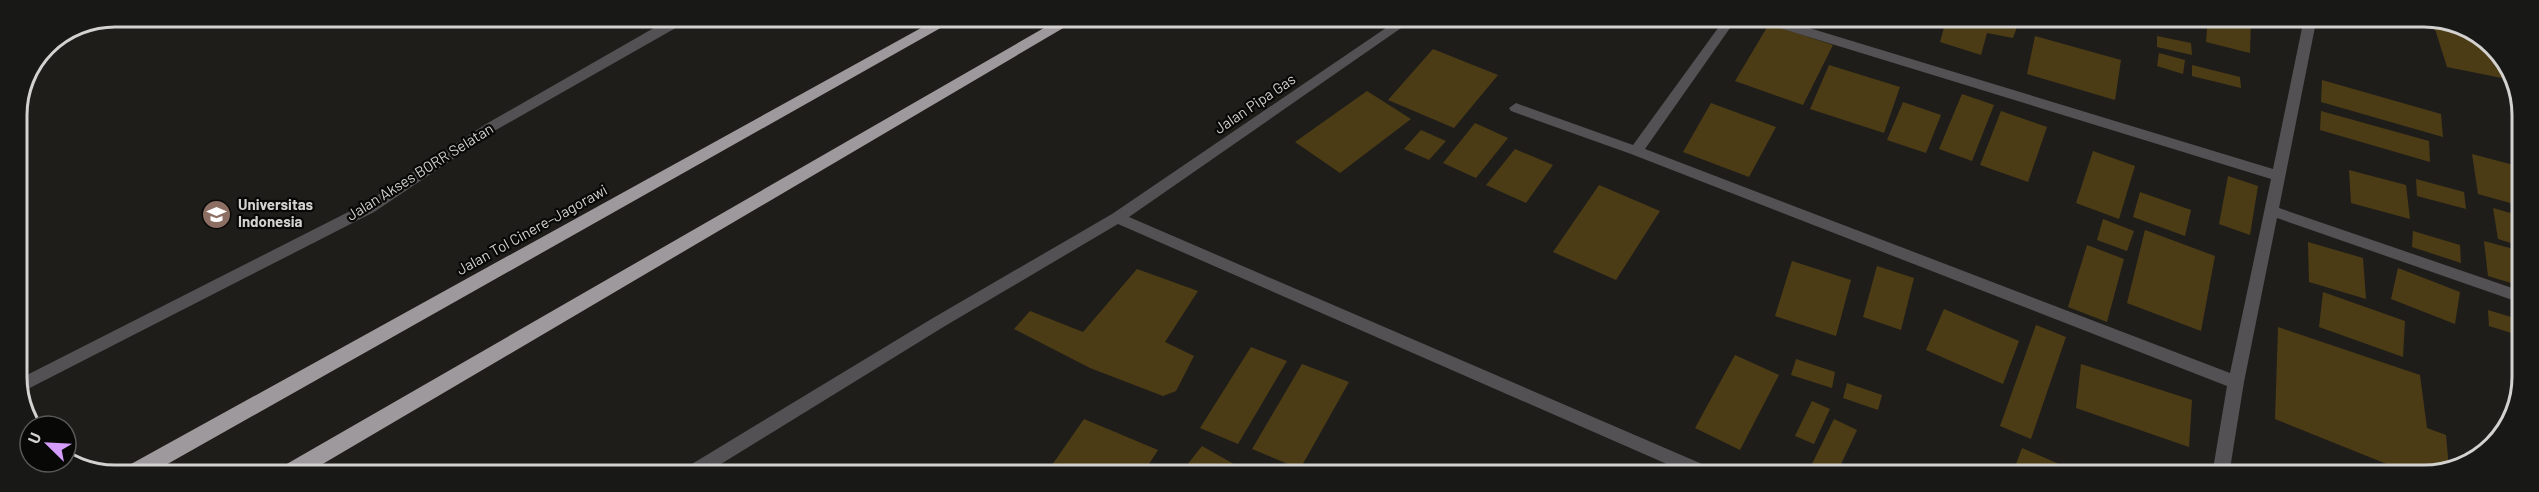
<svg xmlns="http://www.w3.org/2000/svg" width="2539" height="492" font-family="Barlow,sans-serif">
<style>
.building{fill:#4c3c15}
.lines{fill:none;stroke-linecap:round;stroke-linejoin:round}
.minor{fill:#535153;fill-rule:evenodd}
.highway{fill:#9e999c;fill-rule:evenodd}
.labels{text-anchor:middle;stroke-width:4.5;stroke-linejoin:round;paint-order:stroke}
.street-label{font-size:15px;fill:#d3d2d0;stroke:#080806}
.poi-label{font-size:15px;font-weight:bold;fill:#d3d2d0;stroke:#080806;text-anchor:start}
.rim{fill:none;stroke:#d3d2d0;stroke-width:3}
</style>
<rect width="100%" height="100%" fill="#1f1d1a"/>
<!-- building -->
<path class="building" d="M1947,17H1993L2018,24L2013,38L1987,33L1981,55L1940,42Z
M2208,17H2251L2250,53L2206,42Z
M1769,24L1833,45L1803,105L1735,81Z
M2434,26L2469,33L2494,45L2512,80L2447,67Z
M2035,36L2121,60L2115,100L2027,74Z
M2157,36L2191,43L2192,55L2157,47Z
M1433,49L1498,75L1454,128L1388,100Z
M2159,53L2185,60L2183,74L2157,66Z
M1829,65L1900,87L1884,133L1810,109Z
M2192,65L2240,77L2241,88L2192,76Z
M2322,80L2441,114L2443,137L2321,102Z
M1367,91L1411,119L1340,173L1295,142Z
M1962,94L1994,105L1972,161L1939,149Z
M1903,102L1941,115L1926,153L1887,140Z
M1711,103L1776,127L1749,177L1683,152Z
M2001,111L2047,127L2028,182L1980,165Z
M2321,111L2429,141L2430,162L2320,130Z
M1475,123L1508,138L1476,178L1443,163Z
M1421,130L1446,141L1429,160L1404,149Z
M1515,149L1553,165L1526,203L1486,185Z
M2093,151L2135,166L2119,219L2076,203Z
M2472,154L2521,167V206L2478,194Z
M2349,170L2406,185L2410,219L2351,203Z
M2228,176L2258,186L2250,235L2219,224Z
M2416,179L2464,192L2466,209L2417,196Z
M1599,185L1660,211L1616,280L1553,252Z
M2140,192L2191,210L2185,236L2133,217Z
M2493,208L2521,216V246L2498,239Z
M2103,219L2134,231L2127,251L2097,240Z
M2145,230L2215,256L2201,331L2127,303Z
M2413,231L2460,245L2461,263L2412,247Z
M2484,241L2521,251V286L2488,276Z
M2308,242L2363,258L2366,299L2309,282Z
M2087,245L2124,259L2107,322L2068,307Z
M1792,261L1851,280L1836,336L1775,316Z
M1877,266L1914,278L1901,330L1863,317Z
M2398,268L2460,292L2455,324L2391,299Z
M1137,269L1198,291L1165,342L1194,356L1176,391L1163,396L1090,368L1014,329L1030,311L1083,332Z
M2323,292L2405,321L2403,357L2319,327Z
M1944,309L2019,341L2003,384L1926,350Z
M2488,310L2521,320V336L2489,326Z
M2036,325L2066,337L2031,439L2000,426Z
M2278,327L2420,375L2427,428L2446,435L2449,468L2430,475H2414L2275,419Z
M1251,347L1287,361L1238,444L1200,428Z
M1735,355L1779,375L1740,450L1695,428Z
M1796,359L1835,372L1832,388L1791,375Z
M1302,364L1349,382L1300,469L1252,449Z
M2081,364L2192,400L2189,447L2076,408Z
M1847,383L1882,395L1878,410L1843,398Z
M1812,401L1830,409L1814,444L1795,436Z
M1084,419L1158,450L1142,475H1045Z
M1834,419L1857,430L1836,475H1825L1810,468Z
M1202,446L1253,475H1179Z
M2022,448L2084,475H2012Z"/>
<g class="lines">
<!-- minor -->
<path class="minor" d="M679,17H695L496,130L374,212L20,393L19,379L364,204L486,124L659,25Z
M1402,17H1417L1129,217L1716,470L1719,475H1692L1118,224L945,326L703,475H679L682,470L933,318L1112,214Z
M1726,17H1740L1730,28L1645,149L2230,373L2271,179L1754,20L1753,17H1773L2273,169L2303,23L2289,17H2317L2279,208L2521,291V303L2277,218L2244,382L2229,475H2212L2227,386L1631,154L1511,111L1509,108L1516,103L1521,105L1633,145Z"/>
<!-- highway -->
<path class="highway" d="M941,17H960L148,475H119L122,469Z
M1063,17H1082L304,475H275L278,469Z"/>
</g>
<!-- icons -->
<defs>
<symbol id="university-disc" viewBox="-11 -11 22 22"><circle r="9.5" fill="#8d6e63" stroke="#080806"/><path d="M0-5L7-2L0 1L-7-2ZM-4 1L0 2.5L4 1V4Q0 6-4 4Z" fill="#fff"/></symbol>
</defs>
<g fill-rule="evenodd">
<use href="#university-disc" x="200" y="198" width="33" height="33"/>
</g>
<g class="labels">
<!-- street labels -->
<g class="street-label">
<text transform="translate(1255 104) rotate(-34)" y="5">Jalan Pipa Gas</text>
<text transform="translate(420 172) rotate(-32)" y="5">Jalan Akses BORR Selatan</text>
<text transform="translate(532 230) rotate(-29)" y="5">Jalan Tol Cinere–Jagorawi</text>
</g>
<!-- poi labels -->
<g class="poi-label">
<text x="238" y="210">Universitas<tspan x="238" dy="17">Indonesia</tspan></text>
</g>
</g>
<!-- crop -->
<path d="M0 0H2539V492H0ZM115 27H2424A88 88 0 0 1 2512 115V377A88 88 0 0 1 2424 465H115A88 88 0 0 1 27 377V115A88 88 0 0 1 115 27Z" fill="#181816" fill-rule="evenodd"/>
<path class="rim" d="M115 27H2424A88 88 0 0 1 2512 115V377A88 88 0 0 1 2424 465H115A88 88 0 0 1 27 377V115A88 88 0 0 1 115 27Z"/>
<!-- north arrow -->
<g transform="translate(48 444) rotate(294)"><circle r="28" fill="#080806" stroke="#595957" stroke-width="1.5"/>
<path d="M0-4.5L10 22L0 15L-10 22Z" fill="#d49cfb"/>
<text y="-9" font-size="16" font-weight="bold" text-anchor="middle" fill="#d3d2d0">U</text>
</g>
</svg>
